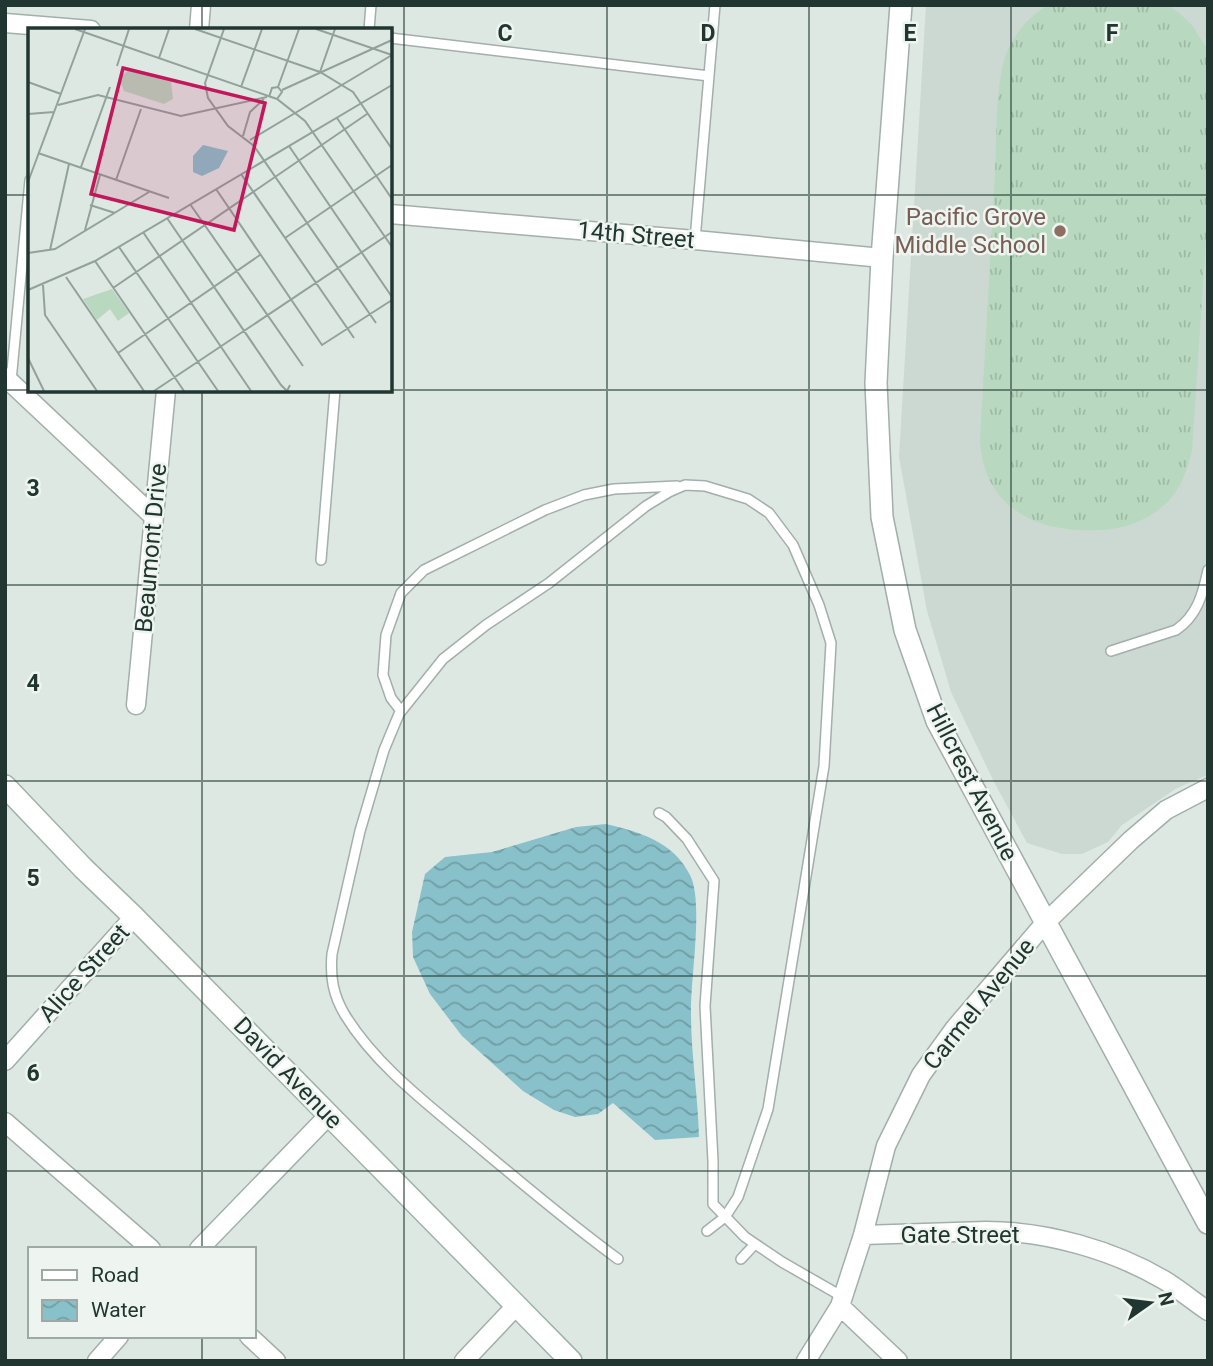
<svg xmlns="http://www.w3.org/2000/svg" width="1213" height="1366" font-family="Roboto,sans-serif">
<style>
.built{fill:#ccd8d2}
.grass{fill:url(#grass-tufts)}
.water{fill:url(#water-waves)}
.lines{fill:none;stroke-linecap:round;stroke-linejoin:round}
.service-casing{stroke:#a2afaa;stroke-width:12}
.minor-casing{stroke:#a2afaa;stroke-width:21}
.tertiary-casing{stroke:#a2afaa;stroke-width:24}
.secondary-casing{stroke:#9eb3ab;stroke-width:24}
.service{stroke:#fff;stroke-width:9}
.minor{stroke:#fff;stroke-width:18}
.tertiary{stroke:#fff;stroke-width:21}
.secondary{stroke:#fff;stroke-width:21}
.grid{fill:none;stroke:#213630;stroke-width:2;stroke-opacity:0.55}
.education-dot{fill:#8d6e63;stroke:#eef5f1;stroke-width:2.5}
.labels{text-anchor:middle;stroke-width:5;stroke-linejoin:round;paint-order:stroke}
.education-label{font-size:24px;fill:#785e54;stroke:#eef5f1;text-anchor:end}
.street-label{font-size:24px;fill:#213630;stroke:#eef5f1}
.inset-road{fill:none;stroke:#92a19b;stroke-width:2}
.view{fill:#c2185b;fill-opacity:0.15;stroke:#c2185b;stroke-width:3.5}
.inset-edge{fill:none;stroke:#213630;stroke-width:3.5}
.grid-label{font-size:23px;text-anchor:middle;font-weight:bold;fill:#213630;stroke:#eef5f1;stroke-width:5;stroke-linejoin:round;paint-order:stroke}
</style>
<defs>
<pattern id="grass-tufts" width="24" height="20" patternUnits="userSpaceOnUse" patternTransform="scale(1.75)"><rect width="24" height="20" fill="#b8d8c0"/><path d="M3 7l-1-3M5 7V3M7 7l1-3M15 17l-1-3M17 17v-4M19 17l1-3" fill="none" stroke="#9ebaa5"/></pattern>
<pattern id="water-waves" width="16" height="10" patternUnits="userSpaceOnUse" patternTransform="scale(1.75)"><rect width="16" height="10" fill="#89c1ca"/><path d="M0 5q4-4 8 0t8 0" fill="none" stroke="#709ea4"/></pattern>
</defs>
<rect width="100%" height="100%" fill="#dee8e3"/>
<!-- built -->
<path class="built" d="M926,5H1208V775L1177,788L1122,825L1108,842L1082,854H1062L1027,843L994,782L951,692L927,611L899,457Z"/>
<!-- grass -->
<path class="grass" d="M1048,5H1167L1178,12L1192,25L1208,51V208L1192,450C1187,471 1180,492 1163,506C1139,527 1109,532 1078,530C1023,527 983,498 980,440C985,351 990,263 995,174C997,141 995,89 1005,58C1012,36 1028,17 1048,5Z"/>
<!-- water -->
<path class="water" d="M606,824C639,832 673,841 690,875C704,902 690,980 691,1014C691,1055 698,1096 699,1137L655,1140L613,1103L598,1114L575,1117L554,1110L523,1091L462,1036L430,994L413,957L412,932L425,874L445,857L492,852L576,827Z"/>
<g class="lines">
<defs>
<path id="service" d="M369,30L371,5
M390,38L709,76
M695,240L715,5
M11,381L30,180
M321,560L335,390
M1111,651L1176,630C1197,616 1203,594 1208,570
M401,711L391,698L383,675L386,635L401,593L424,570L545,510L584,495L614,489L677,486
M659,813L666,817L687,839L714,881L705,1006L713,1161V1204L745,1237L782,1262L843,1297
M618,1259C566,1221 518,1180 469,1139C425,1102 375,1064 345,1015C333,995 330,977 332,954L360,831L384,750L399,714L443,659L486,625L549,583L646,506L669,492L685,485L705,486L748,499L769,513L793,545L819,605L831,643L824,766L768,1109L738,1197L725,1217L707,1231
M741,1259L755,1244"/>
<path id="minor" d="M5,23L91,30
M199,30L201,5
M390,214L695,240L882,258
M5,377L154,517
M136,705L166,390
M5,1061L134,917
M5,1122L151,1249
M863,1235C904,1234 945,1232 986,1231C1046,1231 1113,1250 1164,1280C1179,1289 1193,1301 1208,1311
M199,1249L329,1115
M840,1306L898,1361
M249,1336L276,1361
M97,1361L119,1336
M464,1361L516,1306
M806,1361L840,1306L863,1235L886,1146L921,1075L955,1028L1045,923L1131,840L1166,810L1208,788"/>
<path id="tertiary" d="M901,5L882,258L876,383L882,517L905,630L937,721L1208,1223"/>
<path id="secondary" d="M5,786L83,868L134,917L571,1361"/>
</defs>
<!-- service casing -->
<use href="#service" class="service-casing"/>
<!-- minor casing -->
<use href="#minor" class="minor-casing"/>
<!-- tertiary casing -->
<use href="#tertiary" class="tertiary-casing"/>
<!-- secondary casing -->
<use href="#secondary" class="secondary-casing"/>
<!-- service -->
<use href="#service" class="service"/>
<!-- minor -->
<use href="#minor" class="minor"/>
<!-- tertiary -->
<use href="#tertiary" class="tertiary"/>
<!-- secondary -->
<use href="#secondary" class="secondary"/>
</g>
<!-- grid -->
<path class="grid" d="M202,5V30M404,5V1361M607,5V1361M809,5V1361M1011,5V1361M5,195H30M390,195H1208M5,390H1208M202,390V1249M5,585H1208M5,781H1208M5,976H1208M5,1171H1208M202,1336V1361"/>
<!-- markers -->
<circle class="education-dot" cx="1060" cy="231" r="7"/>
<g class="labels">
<!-- education labels -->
<g class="education-label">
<text x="1046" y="225">Pacific Grove<tspan x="1046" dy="28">Middle School</tspan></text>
</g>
<!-- street labels -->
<g class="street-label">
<text transform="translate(636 235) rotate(5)" y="8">14th Street</text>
<text transform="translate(151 548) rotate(-85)" y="8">Beaumont Drive</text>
<text transform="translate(972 782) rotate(63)" y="8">Hillcrest Avenue</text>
<text transform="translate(84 973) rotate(-48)" y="8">Alice Street</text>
<text transform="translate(979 1004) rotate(-51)" y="8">Carmel Avenue</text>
<text transform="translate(288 1073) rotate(46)" y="8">David Avenue</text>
<text x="960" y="1243">Gate Street</text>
</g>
</g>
<!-- overview -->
<g transform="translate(28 28)">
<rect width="364" height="364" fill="#dee8e3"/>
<path d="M102,41L143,54L145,71L136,76L96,63L91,50Z" fill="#b8d8c0"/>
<path d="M84,261L101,285L90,293L82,281L69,292L55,271Z" fill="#b8d8c0"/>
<path d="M175,117L200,123L191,140L174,148L165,144V128Z" fill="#89c1ca"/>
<path class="inset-road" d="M47,1L249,71L277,93L364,219M167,1L292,44L325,64L364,121M196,1L177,55L180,70L200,98L226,118L348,295M288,1L364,27M131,30L141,1M89,38L101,1M292,44L307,1M0,54L33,66M213,59L234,1M250,59L271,1M254,62L364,12M241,69L244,60L250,59L254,64L249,71M30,77L70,67L153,88L239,69M0,86L26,84M309,90L364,171M215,108L222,84L236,71M222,112L364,27M261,118L364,269M10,125L141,170M53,139L82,59M213,146L326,310M88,152L113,81M0,154L57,1M188,161L294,317L364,272M162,176L275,338M62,177L87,185M139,190L253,357L259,363L262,357M57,202L72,147M115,204L223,363M257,210L364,137M91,219L190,363M22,222L41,136M0,225L27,221L121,164M67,233L156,363M38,249L116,363M15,257L17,287L69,363M85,260L339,86M0,262L67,233L364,57M90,325L232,227M0,330L16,363M126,363L364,204"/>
<path class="view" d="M95,40L237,75L206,202L63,166Z"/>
<rect width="364" height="364" class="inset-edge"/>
</g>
<g class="grid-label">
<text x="505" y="41">C</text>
<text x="708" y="41">D</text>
<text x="910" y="41">E</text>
<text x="1112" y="41">F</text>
<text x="33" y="496">3</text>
<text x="33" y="691">4</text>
<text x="33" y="886">5</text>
<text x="33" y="1081">6</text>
</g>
<!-- border -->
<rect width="1213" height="1366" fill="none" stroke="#213630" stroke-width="14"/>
<!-- legend -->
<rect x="28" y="1247" width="228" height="91" fill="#eef5f1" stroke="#9ca9a4" stroke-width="2"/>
<rect x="42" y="1270" width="35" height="10" fill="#ffffff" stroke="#9ca9a4" stroke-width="2"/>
<text x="91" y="1282" font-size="21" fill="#213630">Road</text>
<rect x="42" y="1300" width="35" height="21" fill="url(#water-waves)" stroke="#9ca9a4" stroke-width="2"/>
<text x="91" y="1317" font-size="21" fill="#213630">Water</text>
<!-- north arrow -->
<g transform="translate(1150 1303) rotate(76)" stroke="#eef5f1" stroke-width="5" paint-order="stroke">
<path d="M0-5L12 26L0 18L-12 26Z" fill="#213630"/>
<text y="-10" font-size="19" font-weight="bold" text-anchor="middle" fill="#213630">N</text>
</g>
</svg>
